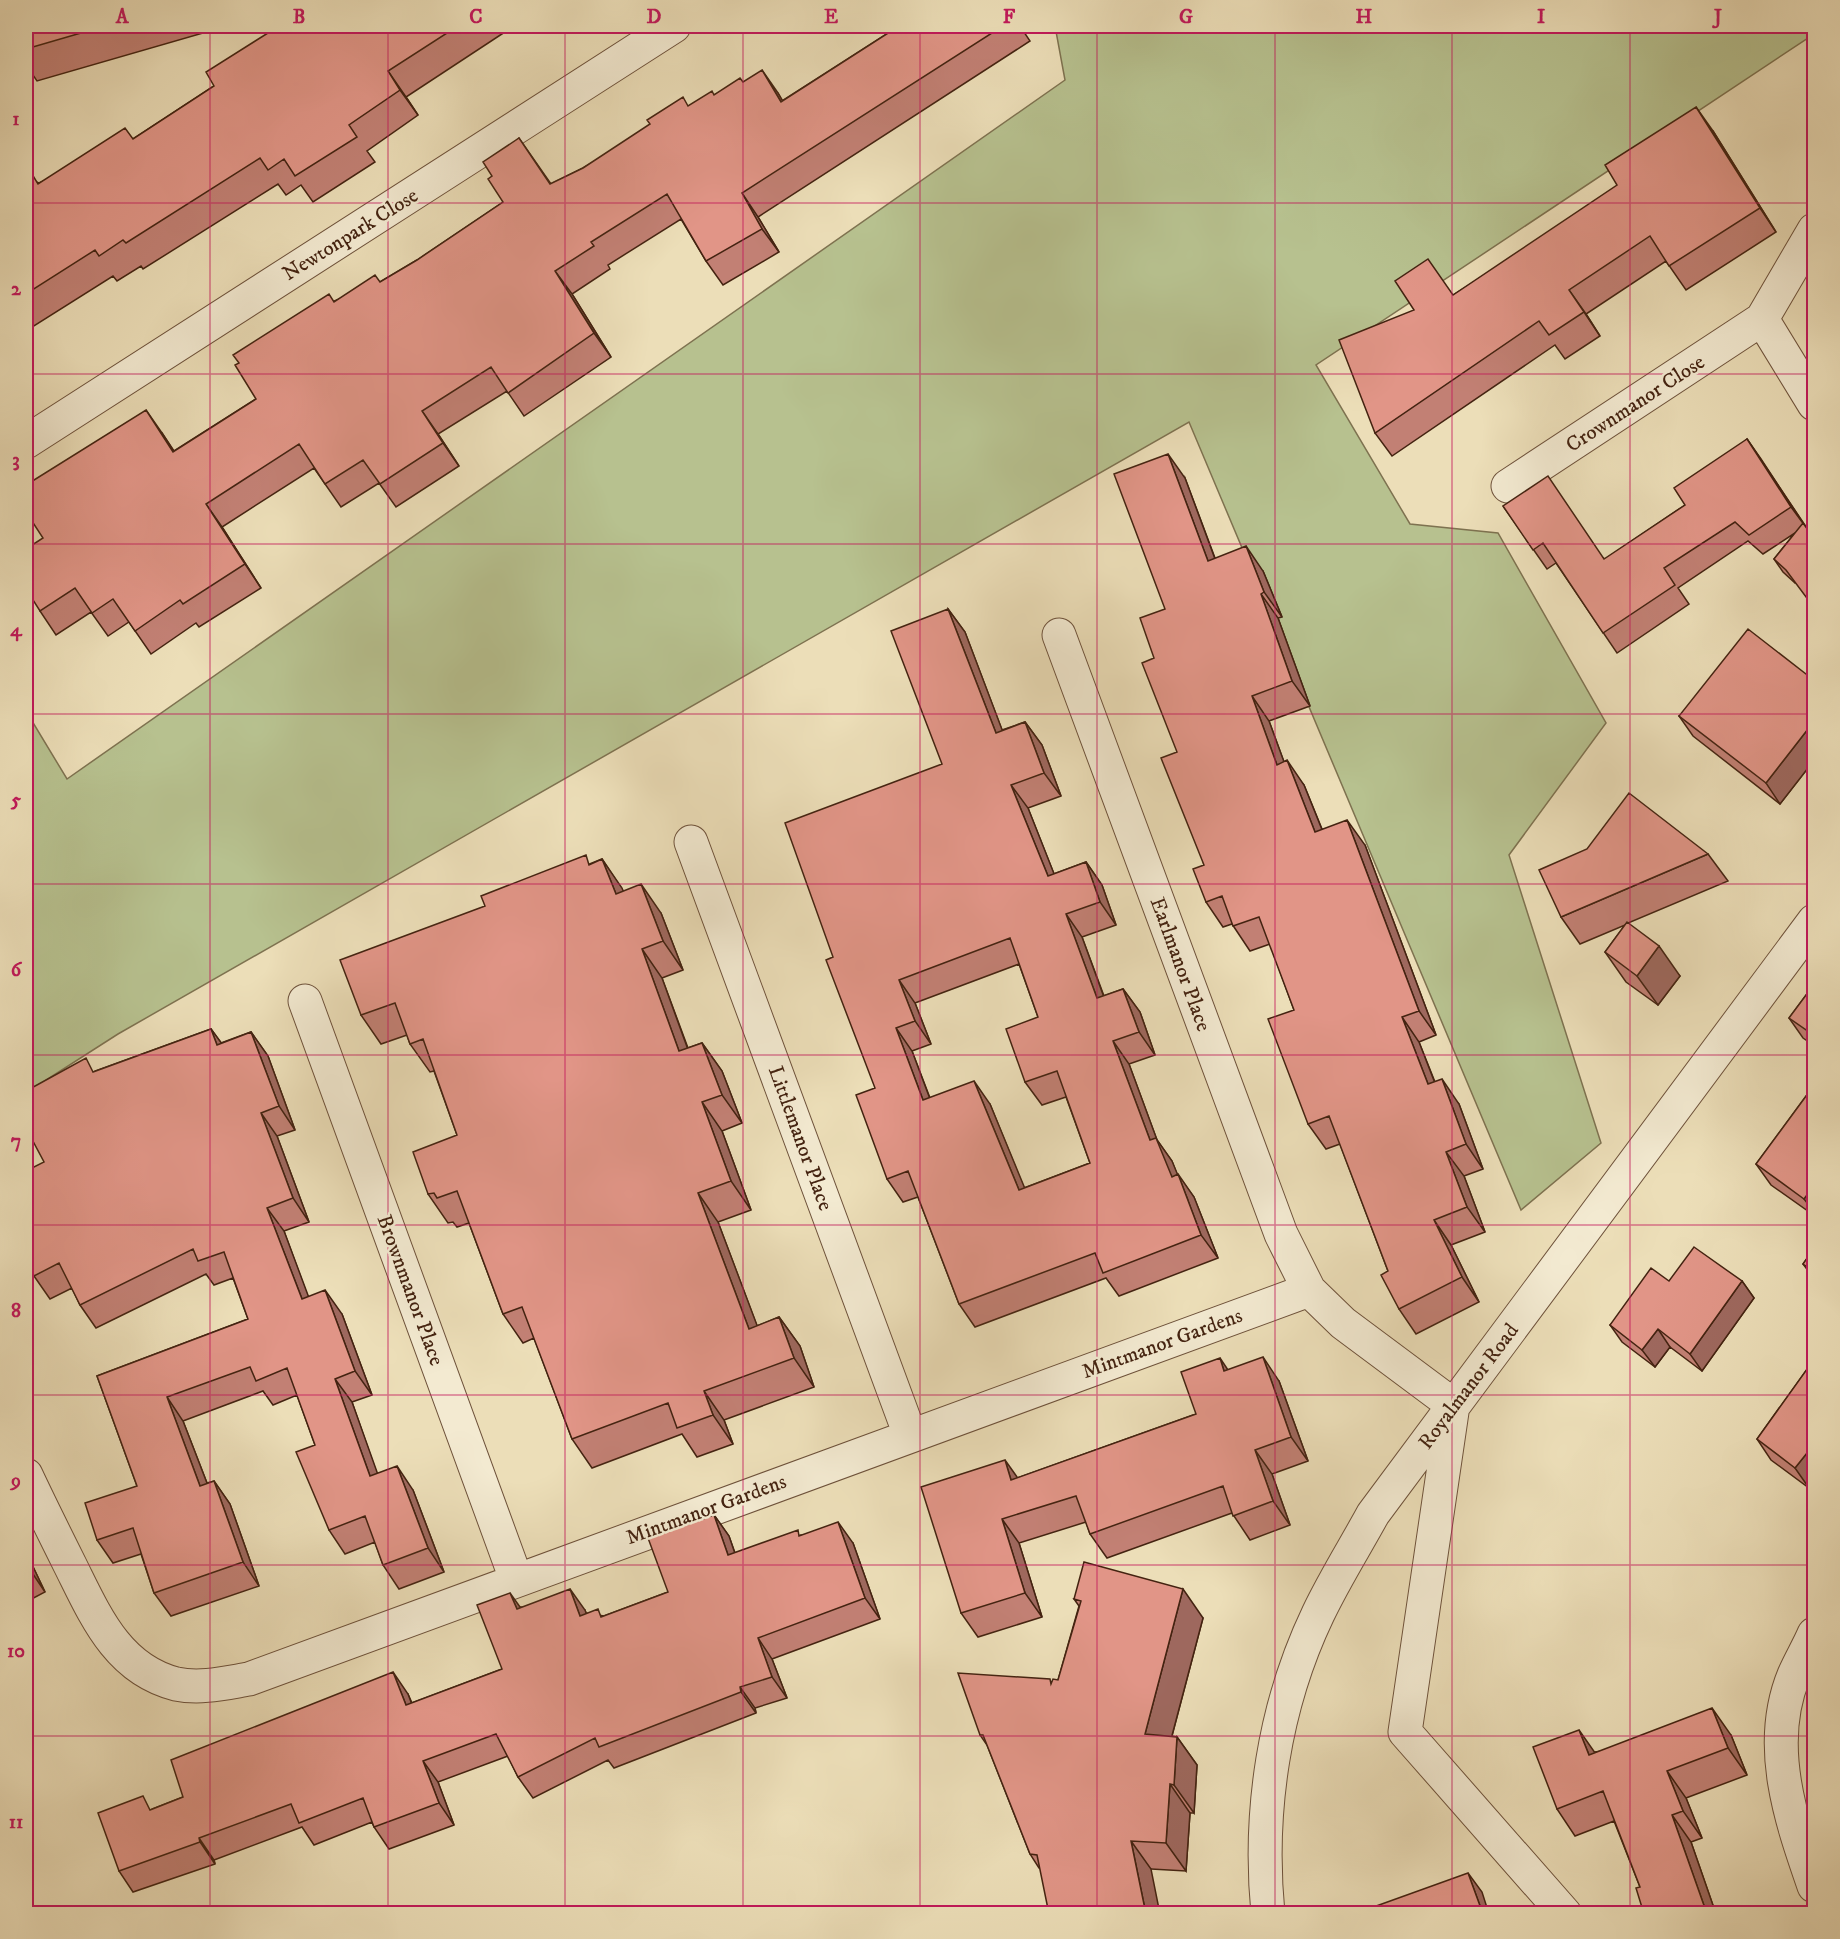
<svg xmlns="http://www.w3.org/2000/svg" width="1840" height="1939" font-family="'IM FELL DW Pica',serif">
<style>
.green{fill:#b7c18f;stroke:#7e7250;stroke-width:1.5}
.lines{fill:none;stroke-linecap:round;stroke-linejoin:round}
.minor-casing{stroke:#6e523b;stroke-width:35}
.minor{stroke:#f3ead1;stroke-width:33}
.wall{fill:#c28074;stroke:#442311;stroke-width:1.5;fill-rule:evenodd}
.shaded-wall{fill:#9e685e;stroke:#442311;stroke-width:1.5}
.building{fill:#e19587;stroke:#442311;stroke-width:1.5;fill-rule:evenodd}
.grid{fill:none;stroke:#c2185b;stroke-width:1.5;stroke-opacity:0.55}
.labels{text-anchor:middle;stroke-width:5;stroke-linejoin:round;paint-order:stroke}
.street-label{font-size:21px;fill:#442311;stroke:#f3ead1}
.neatline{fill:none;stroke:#c2185b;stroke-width:2}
.grid-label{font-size:20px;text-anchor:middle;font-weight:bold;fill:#c2185b}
</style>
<rect width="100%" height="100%" fill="#ecdeb8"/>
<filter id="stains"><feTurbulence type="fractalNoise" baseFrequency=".00333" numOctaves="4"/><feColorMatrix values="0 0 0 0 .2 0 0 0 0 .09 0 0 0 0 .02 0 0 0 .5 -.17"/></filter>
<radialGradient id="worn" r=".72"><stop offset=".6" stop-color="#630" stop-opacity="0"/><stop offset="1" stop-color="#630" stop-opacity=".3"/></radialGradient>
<!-- green -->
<path class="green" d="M1055,26H1814V34L1316,365L1410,524L1498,533L1606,723L1509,855L1601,1143L1521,1210L1189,422L118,1034L26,1093V711L67,779L1065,80Z"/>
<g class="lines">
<defs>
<path id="minor" d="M1762,319L1814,404
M26,442L674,26
M1508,486L1762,319L1814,230
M1059,635L1281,1234L1309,1290
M691,842L910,1435
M305,1001L516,1579
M26,1475C40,1505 55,1535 70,1565C95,1615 117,1669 176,1684C201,1689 225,1683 249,1679L1309,1290L1343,1323L1453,1405L1405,1732L1565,1914
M1814,1634C1808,1648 1800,1661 1794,1675C1765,1745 1791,1820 1814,1886
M1268,1914C1258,1812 1274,1706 1318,1614C1334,1580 1355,1547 1373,1514L1814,921"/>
</defs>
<!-- minor casing -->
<use href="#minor" class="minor-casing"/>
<!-- minor -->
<use href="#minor" class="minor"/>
</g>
<!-- wall -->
<path class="wall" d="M26,26H209L210,31L37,81L26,65Z
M279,26H505L508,30L406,97L418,115L367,151L375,162L313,202L301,185L286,195L278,184L143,269L141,266L117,281L113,276L26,331V178L39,183L133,139L214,86Z
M899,26H1020L1030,41L758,217L779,252L723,285L706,261L681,219L608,265L610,269L572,294L611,357L524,416L507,391L438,434L459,466L396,507L379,483L341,507L314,468L222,527L261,588L199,627L196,623L151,654L129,622L108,636L91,612L56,635L40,611L43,538L162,433L174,451L256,399L334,301L380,282L417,260L503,202L492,176L519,138L551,184L583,168L689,106L743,82L778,93L782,101Z
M1713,131L1776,232L1686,290L1666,261L1586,314L1600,336L1565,359L1555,345L1392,456L1375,433L1453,295Z
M1747,439L1815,540L1795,583L1783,572L1774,559L1795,533L1763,554L1748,541L1678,588L1689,604L1617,653L1556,563L1547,569L1503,506L1605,559L1685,505Z
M1185,478L1215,558L1263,571L1282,617L1278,618L1310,706L1269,721L1284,762L1304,785L1322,829L1365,845L1436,1035L1419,1042L1435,1082L1459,1104L1483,1169L1464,1176L1485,1232L1451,1245L1479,1302L1416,1334L1399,1309L1388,1271L1340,1144L1326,1149L1308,1124L1294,1010L1270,944L1250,951L1232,924L1223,927L1206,902L1204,865L1177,752L1165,609Z
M948,609L965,632L1002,730L1025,722L1042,745L1061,796L1028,808L1054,874L1086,862L1102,885L1116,925L1082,937L1104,996L1123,989L1140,1012L1155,1055L1129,1064L1157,1140L1172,1161L1177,1174L1194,1197L1218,1258L1119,1296L1106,1278L975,1327L959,1304L918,1197L903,1202L887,1179L875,1088L942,764ZM1019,964L1038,1017L1025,1082L1042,1105L1066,1097L1090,1163L1024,1188L990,1104L930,1098L912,1051L931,1044L915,1003Z
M1815,681V759L1780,804L1693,736L1679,716Z
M1708,854L1728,881L1628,923L1680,976L1658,1005L1626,982L1605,952L1625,925L1580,944L1561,917Z
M602,859L623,891L661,913L683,970L662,978L688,1048L702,1043L722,1071L742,1123L722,1131L751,1210L718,1222L757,1326L779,1317L800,1346L814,1387L724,1420L733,1444L697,1457L682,1434L592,1468L572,1439L534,1338L523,1343L503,1314L469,1223L457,1227L453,1222L448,1223L428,1194L457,1135L434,1071L430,1072L410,1044L407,1035L381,1044L361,1015L485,906Z
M1815,983V1046L1803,1038L1789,1018Z
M211,1029L221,1043L251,1032L268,1056L295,1130L277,1136L309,1222L284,1231L308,1297L342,1314L372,1395L352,1402L377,1474L413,1490L444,1572L399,1589L383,1565L375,1542L345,1554L329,1530L315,1445L297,1395L273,1405L263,1391L183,1421L207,1483L214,1481L230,1504L259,1586L171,1616L154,1593L141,1554L113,1563L97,1540L137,1486L97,1376L248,1319L233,1278L214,1285L206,1274L96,1328L80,1305L72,1288L50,1299L34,1276L44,1162L95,1071Z
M1815,1080V1216L1771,1185L1756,1164L1812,1088L1810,1086Z
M1815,1247V1280L1803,1264Z
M1669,1281H1742L1754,1298L1702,1371L1670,1347L1655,1367L1622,1342L1610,1325Z
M1815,1358V1482L1809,1488L1771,1460L1757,1439Z
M1228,1370L1279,1381L1308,1461L1272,1474L1290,1525L1250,1540L1232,1513L1107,1558L1090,1534L1086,1522L1019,1543L1042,1617L978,1637L961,1613L1017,1478L1196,1414Z
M714,1515L729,1536L735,1553L801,1535L853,1543L880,1619L772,1659L787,1698L755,1708L756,1713L614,1768L608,1760L533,1798L518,1777L508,1756L438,1782L454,1825L389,1849L374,1827L372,1822L314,1845L302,1827L214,1860L215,1864L133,1892L119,1871L152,1809L183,1797L408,1694L412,1703L502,1669L520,1607L585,1610L586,1613L604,1616L668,1592Z
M26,1552L45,1592L26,1602Z
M1074,1599L1203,1618L1172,1736L1177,1737L1197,1765L1194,1813H1190L1186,1871L1151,1869L1039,1868L1030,1854L987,1745L980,1735L1052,1682L1058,1680L1079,1606Z
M1731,1735L1747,1775L1686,1798L1702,1838L1691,1842L1716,1914H1644L1640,1887L1614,1821L1575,1836L1557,1809L1595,1752Z"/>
<!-- shaded-wall -->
<path class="shaded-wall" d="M762,70L778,93L797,125L781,102Z
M388,71L406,97L418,115L400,90Z
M1696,107L1713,131L1776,232L1760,208Z
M742,193L758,217L779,252L762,229Z
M555,271L572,294L611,357L594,333Z
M1569,290L1586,314L1600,336L1584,312Z
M146,410L162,433L189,475L173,452Z
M422,411L438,434L459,466L443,443Z
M1747,439L1761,459L1805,526L1791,507Z
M1168,454L1185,478L1225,586L1208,561Z
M206,504L222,527L261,588L245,564Z
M1246,546L1263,571L1282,617L1264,592Z
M1261,594L1278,618L1310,706L1292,681Z
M948,609L965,632L1012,756L996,733Z
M1252,696L1269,721L1294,789L1277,765Z
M1815,720V759L1780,804L1766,783Z
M1025,722L1042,745L1061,796L1044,773Z
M1287,760L1304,785L1333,857L1315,832Z
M1011,785L1028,808L1064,899L1048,876Z
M1347,820L1365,845L1436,1035L1419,1011Z
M602,859L622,888L636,922L616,894Z
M1086,862L1102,885L1116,925L1100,902Z
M641,884L661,913L683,970L663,941Z
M1066,914L1082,937L1113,1022L1097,998Z
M1659,946L1680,976L1658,1005L1637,976Z
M642,949L662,978L699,1080L679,1051Z
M899,980L915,1003L931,1044L915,1021Z
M1123,989L1140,1012L1155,1055L1139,1032Z
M1402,1017L1419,1042L1445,1109L1428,1084Z
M896,1028L912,1051L939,1123L923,1100Z
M211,1029L228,1052L217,1045Z
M251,1032L268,1056L295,1130L279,1106Z
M1113,1041L1129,1064L1157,1140L1172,1161L1188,1200L1172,1177L1150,1140Z
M702,1043L722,1071L742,1123L722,1095Z
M1442,1079L1459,1104L1483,1169L1466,1144Z
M974,1081L990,1104L1035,1213L1019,1190Z
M702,1102L722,1131L751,1210L731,1181Z
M261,1113L277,1136L309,1222L293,1198Z
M1446,1152L1464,1176L1485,1232L1467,1207Z
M1178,1174L1194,1197L1218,1258L1201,1235Z
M1815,1184V1213L1804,1199Z
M698,1193L718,1222L769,1357L749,1329Z
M267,1208L284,1231L318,1322L302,1299Z
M1434,1220L1451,1245L1479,1302L1462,1277Z
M1742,1281L1754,1298L1702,1371L1690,1354Z
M325,1290L342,1314L372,1395L355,1371Z
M779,1317L800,1346L814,1387L794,1358Z
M1658,1329L1670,1347L1655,1367L1642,1350Z
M1263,1357L1279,1381L1308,1461L1291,1437Z
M1220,1358L1236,1382L1224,1371Z
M335,1379L352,1402L387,1500L370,1476Z
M704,1391L724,1420L733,1444L713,1415Z
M167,1397L183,1421L217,1509L200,1486Z
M1815,1443V1482L1809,1488L1795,1468Z
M1255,1450L1272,1474L1290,1525L1273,1501Z
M1005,1460L1022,1484L1011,1480Z
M397,1466L413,1490L444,1572L428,1548Z
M214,1481L230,1504L259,1586L243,1562Z
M714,1515L729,1536L743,1577L728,1555Z
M1002,1519L1019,1543L1042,1617L1025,1593Z
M838,1522L853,1543L880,1619L865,1598Z
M26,1552L45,1592L31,1571L26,1561Z
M570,1589L585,1610L595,1637L580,1616Z
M1183,1589L1203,1618L1165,1762L1145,1734Z
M510,1593L525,1614L517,1609Z
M758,1638L772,1659L787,1698L772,1677Z
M393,1672L408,1694L420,1726L406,1705Z
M740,1687L755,1708L756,1713L741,1692Z
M1712,1708L1731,1735L1747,1775L1728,1748Z
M1579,1730L1598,1757L1589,1755Z
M1177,1737L1197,1765L1194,1813L1174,1785Z
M423,1761L438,1782L454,1825L439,1803Z
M1667,1771L1686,1798L1702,1838L1683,1811Z
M1170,1784L1190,1813L1186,1871L1166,1843Z
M1672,1815L1691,1842L1716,1914H1707Z
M199,1838L214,1860L215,1864L200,1842Z
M1131,1841L1151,1869L1160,1914H1146Z
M1468,1873L1482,1892L1489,1914H1483Z"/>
<!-- building -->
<path class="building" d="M26,26H105L26,49Z
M279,26H458L388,71L400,90L349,125L357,137L295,176L284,159L268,170L260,158L126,243L123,240L99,256L95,250L26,294V178L32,174L38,184L125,128L133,139L214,86L206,72Z
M899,26H1003L742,193L762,229L706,261L667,194L591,242L594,246L555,271L594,333L508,393L491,367L422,411L443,443L380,484L363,460L325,484L299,444L206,504L245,564L183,604L180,600L135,631L113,599L92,613L75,588L40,611L26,589V549L43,538L26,512V485L146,410L173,452L256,399L235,365L239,363L233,355L329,294L334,302L375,275L380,282L417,260L503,202L488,179L492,176L483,162L519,138L550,184L583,168L650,124L647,120L683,97L688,106L712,91L714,95L740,78L743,82L762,70L781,102Z
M1696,107L1760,208L1669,266L1650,236L1569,290L1584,312L1549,335L1539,321L1375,433L1339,340L1414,310L1395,281L1428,259L1453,295L1617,185L1605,165Z
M1747,439L1791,507L1749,535L1735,522L1664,568L1675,585L1603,633L1543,543L1533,550L1503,506L1548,476L1604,559L1685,505L1674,488Z
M1168,454L1208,561L1246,546L1264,592L1261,594L1292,681L1252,696L1277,765L1287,760L1315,832L1347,820L1419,1011L1402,1017L1428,1084L1442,1079L1466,1144L1446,1152L1467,1207L1434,1220L1462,1277L1399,1309L1381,1275L1388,1271L1329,1116L1308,1124L1268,1019L1294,1010L1259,917L1233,926L1222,896L1206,902L1193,869L1204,865L1161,758L1177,752L1142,663L1154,658L1140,618L1165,609L1114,474Z
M1803,523L1815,540V609L1786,570L1774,559Z
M948,609L996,733L1025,722L1044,773L1011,785L1048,876L1086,862L1100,902L1066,914L1097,998L1123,989L1139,1032L1113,1041L1150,1140L1156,1138L1172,1177L1178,1174L1201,1235L1103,1273L1095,1253L959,1304L908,1171L887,1179L856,1095L875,1088L826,960L833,957L785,823L942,764L891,631ZM1010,938L1038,1017L1006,1029L1025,1082L1057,1071L1090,1163L1019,1190L974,1081L923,1100L896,1028L915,1021L899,980Z
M1748,629L1815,681V720L1766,783L1679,716Z
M1629,793L1708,854L1561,917L1539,870L1587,849Z
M586,855L589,865L602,859L616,894L641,884L663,941L642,949L679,1051L702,1043L722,1095L702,1102L731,1181L698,1193L749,1329L779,1317L794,1358L704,1391L713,1415L677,1428L668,1403L572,1439L522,1307L503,1314L457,1191L437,1198L434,1193L428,1194L413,1152L457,1135L423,1039L410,1044L395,1003L361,1015L340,960L485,906L481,896Z
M1627,922L1659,946L1637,976L1605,952Z
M1815,983V1036L1789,1018Z
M211,1029L217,1045L251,1032L279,1106L261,1113L293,1198L267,1208L302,1299L325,1290L355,1371L335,1379L370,1476L397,1466L428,1548L383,1565L365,1516L329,1530L296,1452L315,1445L287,1368L256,1381L250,1367L167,1397L200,1486L214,1481L243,1562L154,1593L133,1528L97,1540L85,1503L137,1486L97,1376L248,1319L224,1252L198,1261L193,1249L80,1305L59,1263L34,1276L26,1258V1171L44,1162L26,1128V1091L86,1058L93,1072Z
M1815,1080V1184L1804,1199L1756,1164L1812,1088L1810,1086Z
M1694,1247L1742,1281L1690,1354L1658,1329L1642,1350L1610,1325L1651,1268L1669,1281Z
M1815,1247V1272L1803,1264Z
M1263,1357L1291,1437L1255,1450L1273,1501L1233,1516L1223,1486L1090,1534L1076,1496L1002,1519L1025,1593L961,1613L921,1487L1005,1460L1011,1480L1196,1414L1181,1372L1220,1358L1224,1371Z
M1815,1358V1443L1795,1468L1757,1439Z
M714,1515L728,1555L798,1530L799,1536L838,1522L865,1598L758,1638L772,1677L740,1687L741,1692L599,1747L595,1738L518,1777L496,1734L423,1761L439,1803L374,1827L363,1798L299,1823L291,1804L199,1838L200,1842L119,1871L98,1813L143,1796L150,1810L183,1797L171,1760L393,1672L406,1705L502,1669L477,1605L510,1593L517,1609L570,1589L580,1616L598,1609L601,1617L668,1592L648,1538Z
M26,1561L31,1571L26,1574Z
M1084,1562L1183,1589L1145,1734L1177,1737L1174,1785L1170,1784L1166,1843L1131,1841L1146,1914H1049L1037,1855L1030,1854L983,1735H980L958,1673L1050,1679L1051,1684L1053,1679L1058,1680L1081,1601L1074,1599Z
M1712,1708L1728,1748L1667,1771L1683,1811L1672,1815L1707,1914H1644L1636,1888L1640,1887L1603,1791L1557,1809L1533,1747L1579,1730L1589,1755Z
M1468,1873L1483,1914H1354Z"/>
<!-- grid -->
<path class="grid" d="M210,26V1914M388,26V1914M565,26V1914M743,26V1914M920,26V1914M1097,26V1914M1275,26V1914M1452,26V1914M1630,26V1914M26,203H1814M26,374H1814M26,544H1814M26,714H1814M26,884H1814M26,1055H1814M26,1225H1814M26,1395H1814M26,1565H1814M26,1736H1814"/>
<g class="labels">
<!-- street labels -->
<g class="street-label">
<text transform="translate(350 234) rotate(-32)" y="7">Newtonpark Close</text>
<text transform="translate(1635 403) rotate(-33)" y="7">Crownmanor Close</text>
<text transform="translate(1181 964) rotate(70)" y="7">Earlmanor Place</text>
<text transform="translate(801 1138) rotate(70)" y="7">Littlemanor Place</text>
<text transform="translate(411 1290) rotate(70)" y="7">Brownmanor Place</text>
<text transform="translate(1162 1343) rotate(-20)" y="7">Mintmanor Gardens</text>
<text transform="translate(1468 1386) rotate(-53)" y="7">Royalmanor Road</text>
<text transform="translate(706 1509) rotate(-20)" y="7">Mintmanor Gardens</text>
</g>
</g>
<!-- margin -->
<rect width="1840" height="1939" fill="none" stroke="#ecdeb8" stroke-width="66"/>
<rect x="33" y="33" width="1774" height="1873" class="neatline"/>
<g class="grid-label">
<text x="122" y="23">A</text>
<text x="299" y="23">B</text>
<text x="476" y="23">C</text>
<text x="654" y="23">D</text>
<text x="831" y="23">E</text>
<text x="1009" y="23">F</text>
<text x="1186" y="23">G</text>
<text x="1364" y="23">H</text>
<text x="1541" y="23">I</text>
<text x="1718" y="23">J</text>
<text x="16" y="125">1</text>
<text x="16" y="295">2</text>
<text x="16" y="466">3</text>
<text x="16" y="636">4</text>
<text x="16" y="806">5</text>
<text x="16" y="976">6</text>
<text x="16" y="1147">7</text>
<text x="16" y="1317">8</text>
<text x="16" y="1487">9</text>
<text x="16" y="1657">10</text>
<text x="16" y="1828">11</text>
</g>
<rect width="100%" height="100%" filter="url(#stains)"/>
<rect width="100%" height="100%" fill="url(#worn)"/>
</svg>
